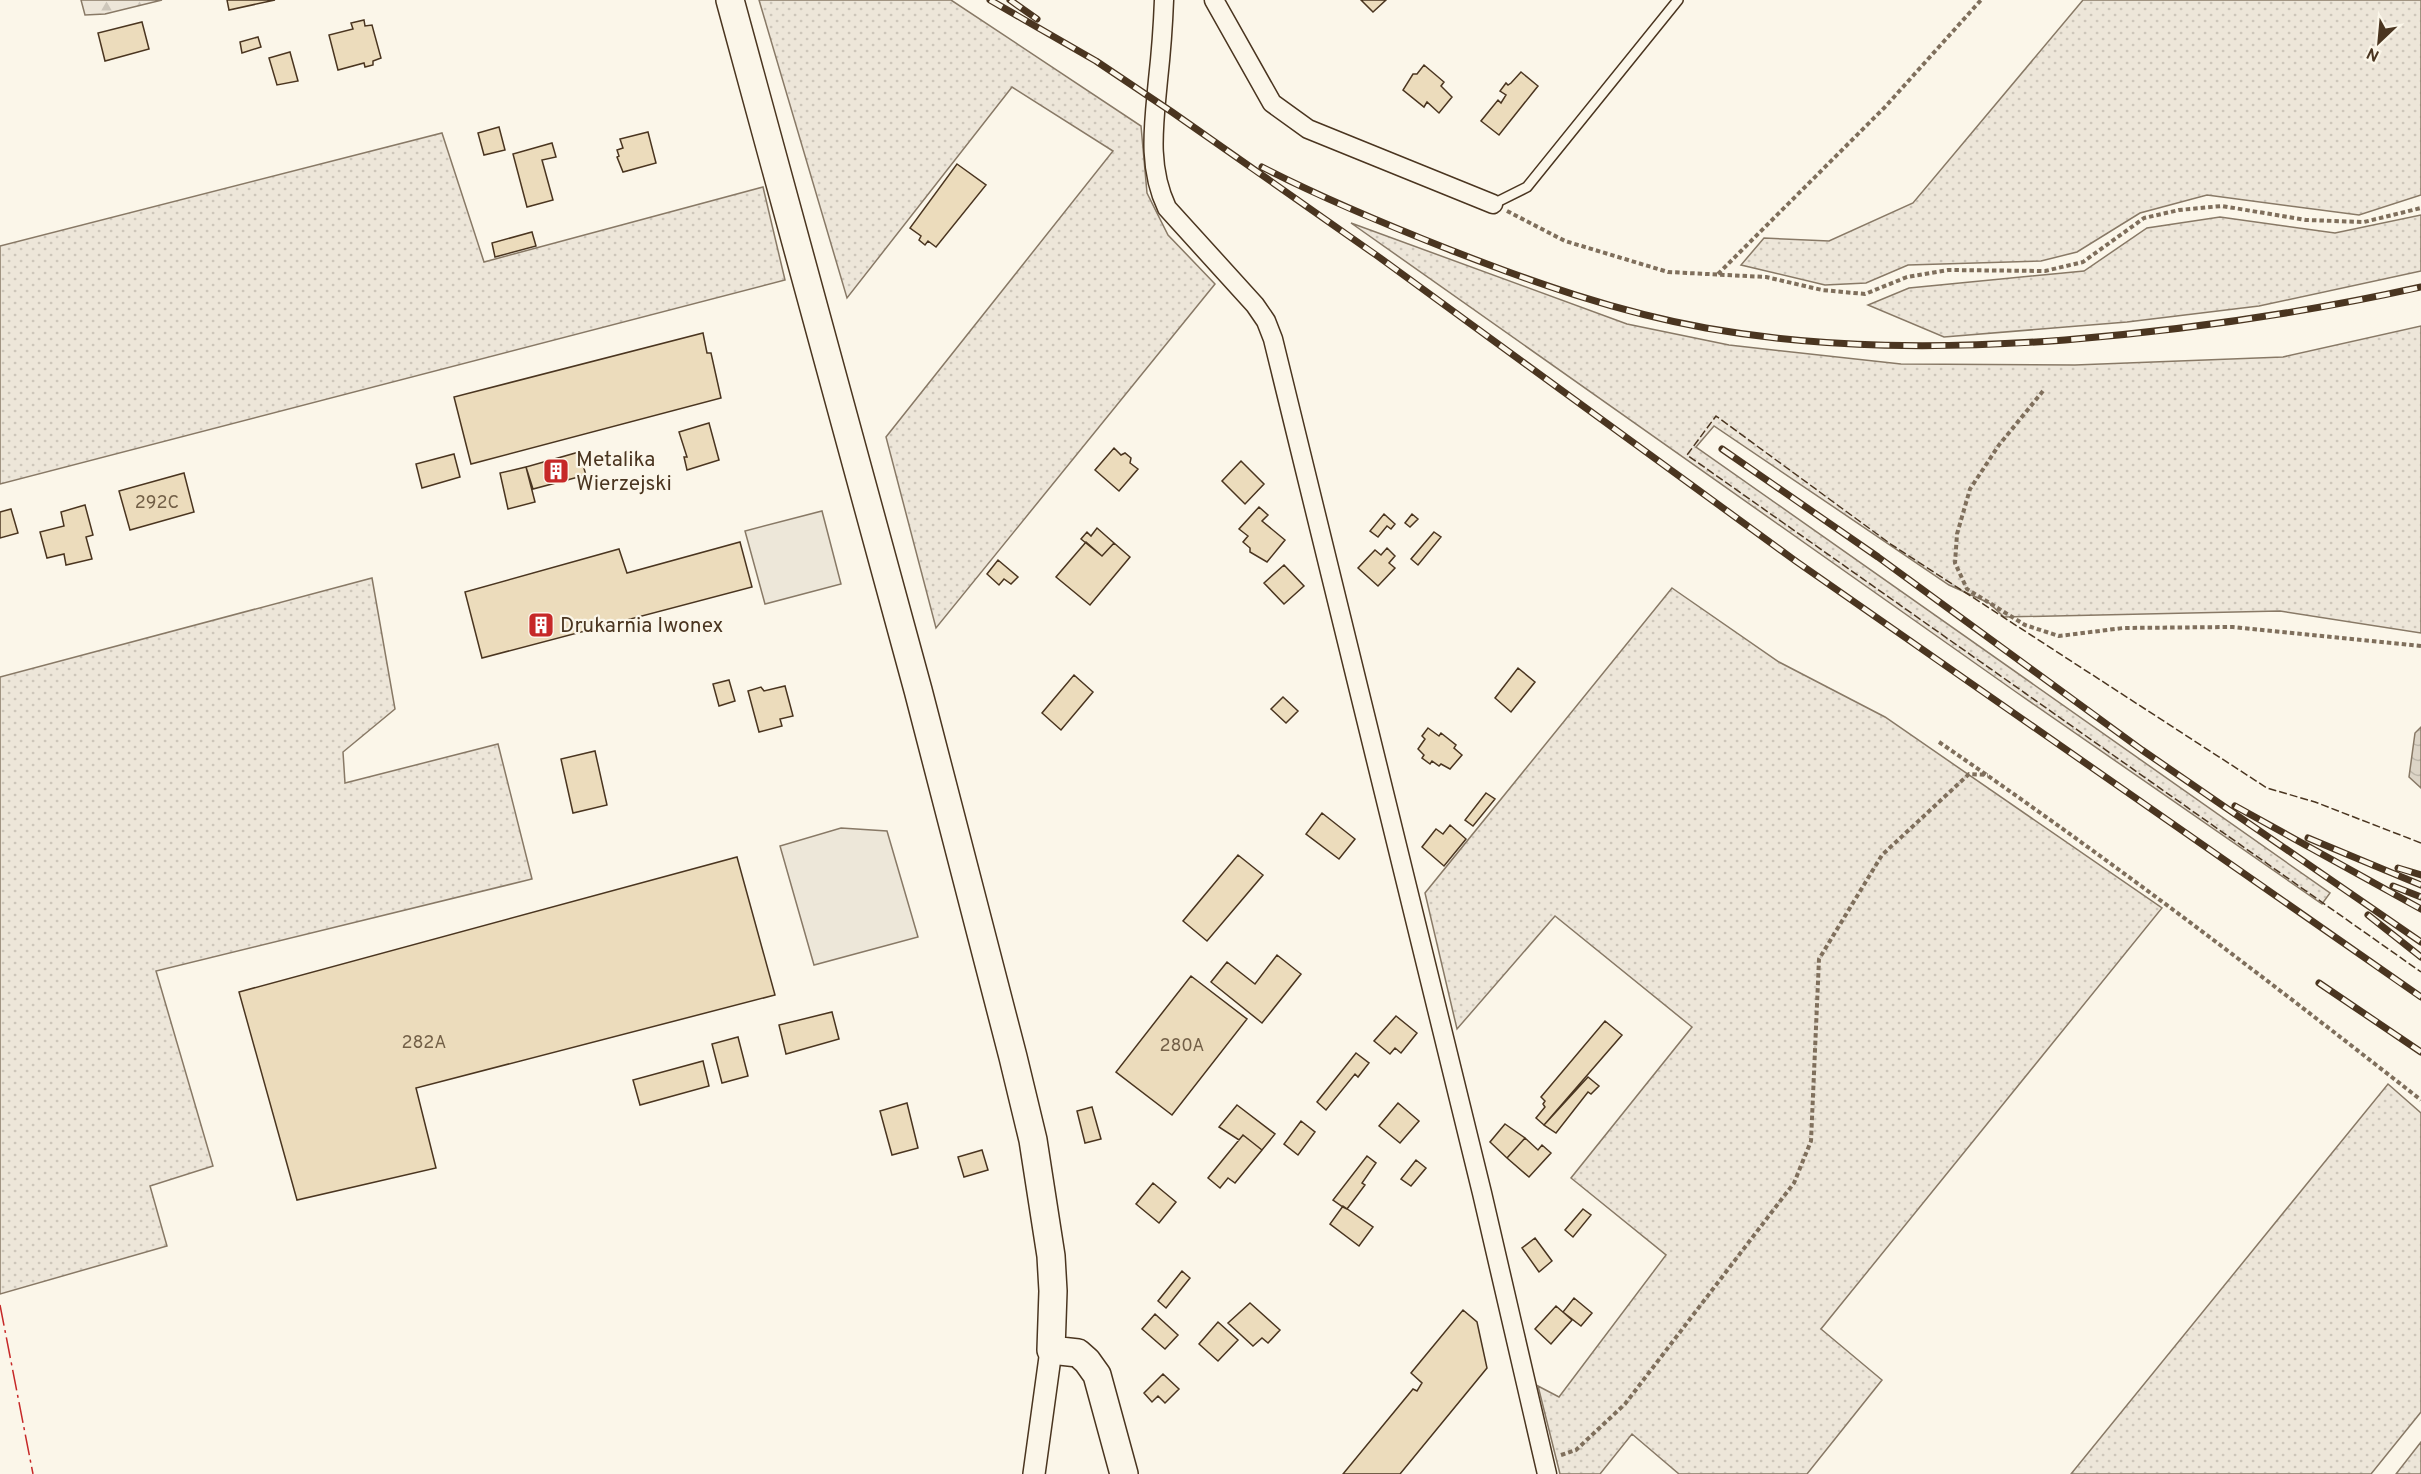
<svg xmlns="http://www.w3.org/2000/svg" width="2421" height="1474" font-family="Overpass,sans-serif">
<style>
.grass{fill:url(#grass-dots);stroke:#887966;stroke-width:1.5}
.forest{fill:url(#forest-firs);stroke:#887966;stroke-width:1.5}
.parking{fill:#ede7d9;stroke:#887966;stroke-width:1.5}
.water{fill:url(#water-waves);stroke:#887966;stroke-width:1.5}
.building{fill:#ecdcbc;stroke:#4a3520;stroke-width:1.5}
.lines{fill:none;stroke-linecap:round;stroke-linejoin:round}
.service-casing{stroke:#4a3520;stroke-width:12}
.minor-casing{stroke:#4a3520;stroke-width:21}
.tertiary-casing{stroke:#4a3520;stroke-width:24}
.primary-casing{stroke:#4a3520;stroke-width:30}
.path{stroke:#7f6f5c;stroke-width:4;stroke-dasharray:4.5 3;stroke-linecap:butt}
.service{stroke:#fbf6e9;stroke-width:9}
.minor{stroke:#fbf6e9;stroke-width:18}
.tertiary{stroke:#fbf6e9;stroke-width:21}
.primary{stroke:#fbf6e9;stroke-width:27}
.rail-casing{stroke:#4a3520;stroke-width:7}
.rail{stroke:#fbf6e9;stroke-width:4.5;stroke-dasharray:14;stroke-linecap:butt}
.fence{stroke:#4a3520;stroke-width:1.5;stroke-dasharray:8 3;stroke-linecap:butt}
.power{stroke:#c62828;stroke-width:1.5;stroke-dasharray:21 4.5 3 4.5;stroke-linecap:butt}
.labels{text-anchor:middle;stroke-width:4.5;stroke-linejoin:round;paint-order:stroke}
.number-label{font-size:18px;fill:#725f47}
.poi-label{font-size:21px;fill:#4a3520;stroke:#fbf6e9;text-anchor:start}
</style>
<defs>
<pattern id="grass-dots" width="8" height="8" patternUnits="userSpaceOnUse" patternTransform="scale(1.5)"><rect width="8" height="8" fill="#ede6d9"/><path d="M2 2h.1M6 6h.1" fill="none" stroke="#cdc6ba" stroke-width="1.8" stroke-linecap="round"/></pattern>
<pattern id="forest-firs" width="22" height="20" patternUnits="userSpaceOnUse" patternTransform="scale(1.5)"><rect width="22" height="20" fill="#ede6d9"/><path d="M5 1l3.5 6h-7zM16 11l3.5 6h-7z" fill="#cdc6ba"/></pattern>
<pattern id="water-waves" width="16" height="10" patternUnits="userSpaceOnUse" patternTransform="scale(1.5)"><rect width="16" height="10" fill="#dcd4c6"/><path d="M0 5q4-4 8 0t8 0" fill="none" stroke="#beb7aa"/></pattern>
</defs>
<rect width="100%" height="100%" fill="#fbf6e9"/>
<!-- grass -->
<path class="grass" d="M759,0H951L1141,126L1147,193L1168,235L1215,284L936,628L886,437L1113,151L1012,87L847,298Z
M2083,0H2421V195L2359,215L2207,195L2140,213L2077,252L2041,261L1908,265L1866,283L1825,285L1741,265L1764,238L1829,241L1913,203Z
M442,133L484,262L763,187L785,280L0,484V246Z
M2421,215V271L2259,306L2127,322L1944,337L1868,305L1909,288L2084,271L2147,228L2220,217L2335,233Z
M1351,223L1627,324L1729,345L1901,364L2075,365L2283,357L2421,326V633L2280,611L2004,617L1989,603L1949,585L1714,426L1696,447L2330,893L2322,904L2016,692Z
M372,578L395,709L343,752L345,783L498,744L532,879L156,971L213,1166L150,1186L167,1246L0,1294V677Z
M1672,588L1779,662L1885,717L2162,908L1821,1329L1882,1380L1807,1474H1679L1632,1434L1600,1474H1560L1538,1386L1559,1397L1666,1255L1571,1178L1692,1027L1555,916L1457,1029L1425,893Z
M2388,1084L2421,1113V1412L2371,1474H2071Z
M2421,1442V1474H2396Z"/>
<!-- forest -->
<path class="forest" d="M81,0H162L105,14L85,15Z"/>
<!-- parking -->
<path class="parking" d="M822,511L841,584L765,604L745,531Z
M841,828L887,831L918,937L814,965L780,846Z"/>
<!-- water -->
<path class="water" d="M2421,727V788L2409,777L2415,733Z"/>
<!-- building -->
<path class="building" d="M227,0H275L229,10Z
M1361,0H1386L1373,12Z
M364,20L365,26L372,25L381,58L373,61V65L365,67L364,63L338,70L329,35L353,29L351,23Z
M142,22L149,49L105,61L98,33Z
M258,37L261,47L242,53L240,42Z
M290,52L298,81L277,85L269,58Z
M1424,65L1444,82L1441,86L1452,97L1439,113L1427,102L1424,107L1403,90L1413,74H1417Z
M1521,72L1538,86L1499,135L1481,121L1498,100L1501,103L1506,95L1500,91L1506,83L1508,85L1511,83Z
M499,127L505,150L484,155L478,133Z
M648,132L656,163L623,172L617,157L619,156L617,150L623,148L620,139Z
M552,143L556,157L542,160L553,200L527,207L513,154Z
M957,164L986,185L936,247L928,241L925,245L919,240L921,236L910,228Z
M532,232L536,246L495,257L492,243Z
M703,333L707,353H711L721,398L471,464L454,397Z
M709,423L719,460L687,470L684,457H687L679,432Z
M1114,448L1121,455L1125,453L1131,458L1130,463L1138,469L1119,491L1095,470Z
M579,452L586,475L533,489L526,467Z
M454,454L460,477L422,488L416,464Z
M1241,461L1264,484L1245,504L1222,481Z
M526,467L535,502L508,509L500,473Z
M184,473L194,512L130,530L119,491Z
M85,505L93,535L86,537L92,559L66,565L64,554L47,558L40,532L64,526L61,512Z
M1259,507L1268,515L1262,521L1285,540L1267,562L1250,552V548L1243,542L1248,536L1239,529Z
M11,509L18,533L0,538V512Z
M1384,514L1395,524L1391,529L1387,526L1378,537L1370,531Z
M1412,514L1418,519L1410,527L1405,523Z
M1097,528L1114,543L1102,556L1081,539L1087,532L1091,536Z
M1434,532L1441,537L1418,565L1411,559Z
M740,542L752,587L482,658L465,592L619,549L627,573Z
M1086,542L1102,556L1114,543L1130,557L1090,605L1056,577Z
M1387,548L1395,556L1389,563L1395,568L1378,586L1358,568L1375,550L1381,555Z
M998,560L1018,577L1011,584L1004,579L999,585L987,574Z
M1284,565L1304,586L1284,604L1264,583Z
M1518,668L1535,682L1511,712L1495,698Z
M1074,675L1093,692L1061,730L1042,713Z
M729,680L735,701L719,706L713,684Z
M785,686L793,716L780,719L782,726L759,732L748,691L761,687L764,691Z
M1283,697L1298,711L1286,723L1271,709Z
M1428,728L1439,736L1441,733L1456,745L1454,748L1462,755L1450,769L1441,764L1439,766L1432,761L1430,764L1422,758L1424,755L1418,749L1425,739L1422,736Z
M595,751L607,805L573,813L561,759Z
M1486,793L1495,799L1473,826L1465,820Z
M1322,813L1355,839L1339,859L1306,834Z
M1450,825L1466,839L1444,866L1422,847L1436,829L1443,834Z
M1238,855L1263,875L1207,941L1183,921Z
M737,857L775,995L416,1088L436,1168L297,1200L239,992Z
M1277,955L1301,974L1262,1023L1211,982L1227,962L1255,984Z
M1191,976L1247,1019L1172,1115L1116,1072Z
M832,1012L839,1039L786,1054L779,1025Z
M1396,1016L1417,1033L1401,1053L1395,1048L1390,1054L1374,1041Z
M1605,1021L1622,1035L1544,1125L1536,1118L1545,1107L1543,1104L1545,1101L1541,1097Z
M738,1037L748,1076L722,1083L712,1044Z
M1356,1053L1369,1063L1358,1077L1355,1074L1326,1110L1317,1102Z
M703,1061L709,1086L640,1105L633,1080Z
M1588,1077L1599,1086L1591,1094L1588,1092L1556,1133L1544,1125Z
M907,1103L918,1148L892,1155L880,1111Z
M1398,1103L1419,1121L1400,1143L1379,1126Z
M1237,1105L1275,1134L1262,1150L1243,1135L1239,1140L1219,1127Z
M1092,1107L1101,1139L1085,1143L1077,1111Z
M1301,1121L1315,1132L1298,1155L1284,1144Z
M1505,1124L1525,1138L1507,1158L1490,1142Z
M1243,1135L1262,1150L1235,1183L1228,1178L1220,1188L1208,1178Z
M1525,1138L1538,1150L1542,1145L1551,1153L1529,1177L1507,1158Z
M982,1150L988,1170L964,1177L958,1157Z
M1367,1156L1376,1163L1362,1183L1365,1185L1347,1209L1343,1207L1333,1200Z
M1416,1160L1426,1168L1411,1186L1401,1179Z
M1153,1183L1176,1202L1159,1223L1136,1204Z
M1343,1206L1373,1227L1359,1246L1330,1224Z
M1583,1209L1591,1215L1573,1237L1565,1230Z
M1535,1238L1552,1261L1539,1272L1522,1248Z
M1182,1271L1190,1278L1166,1308L1158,1301Z
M1574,1298L1592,1313L1581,1326L1563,1312Z
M1250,1303L1280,1330L1268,1343L1262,1338L1253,1346L1228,1323Z
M1556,1306L1572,1320L1551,1344L1535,1329Z
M1463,1310L1477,1322L1487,1368L1400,1474H1343L1413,1389L1417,1391L1422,1383L1411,1373Z
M1155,1314L1178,1335L1165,1349L1142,1329Z
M1218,1322L1238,1340L1218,1361L1199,1344Z
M1163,1374L1179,1389L1165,1403L1158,1396L1152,1402L1144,1393Z"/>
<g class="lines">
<defs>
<path id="service" d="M1493,204L1527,187L1678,0"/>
<path id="minor" d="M1164,0C1163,27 1161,53 1158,80C1154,124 1147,166 1167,208L1255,305L1266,321L1273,339L1482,1193L1547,1474
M1214,0L1272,103L1308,129L1493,204"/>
<path id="tertiary" d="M1034,1474L1051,1350"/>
<path id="primary" d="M730,0L918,690L1013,1057L1033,1140L1051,1256L1053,1291L1051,1350L1078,1353L1087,1361L1097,1375L1124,1474"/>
</defs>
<!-- service casing -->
<use href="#service" class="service-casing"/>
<!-- minor casing -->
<use href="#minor" class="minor-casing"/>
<!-- tertiary casing -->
<use href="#tertiary" class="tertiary-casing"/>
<!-- primary casing -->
<use href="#primary" class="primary-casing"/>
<!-- path -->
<path class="path" d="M1507,211L1565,241L1668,272L1766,277L1822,290L1865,294L1907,277L1948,270L2045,271L2083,262L2144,218L2179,210L2222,206L2306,220L2364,222L2421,208
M1718,274L1885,107L1981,0
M2043,391L1999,445L1970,489L1957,534L1955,563L1967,589L2025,625L2059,636L2123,628L2233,627L2421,646
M1939,742C2104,855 2263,976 2421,1100
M1561,1455L1576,1450L1625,1404L1794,1183L1811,1141L1819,959L1882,855L1969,774L1988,775"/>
<!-- service -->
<use href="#service" class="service"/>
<!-- minor -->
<use href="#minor" class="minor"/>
<!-- tertiary -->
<use href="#tertiary" class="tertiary"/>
<!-- primary -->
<use href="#primary" class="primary"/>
<defs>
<path id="rail" d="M990,0L1096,61L1172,112L1376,255L1797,562L2421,997
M1010,0L1037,19
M1262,167C1322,198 1385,224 1448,249C1532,282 1617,312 1706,328C1825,349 1945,349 2065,340C2185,330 2304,313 2421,287
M1722,449L1878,557L2142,750L2421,942
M2235,806L2421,909
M2308,838L2421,885
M2398,868L2421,875
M2393,886L2421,897
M2368,915L2421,957
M2319,983L2421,1052"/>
</defs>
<!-- rail casing -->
<use href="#rail" class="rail-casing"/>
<!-- rail -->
<use href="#rail" class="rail"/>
<!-- fence -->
<path class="fence" d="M2421,843L2315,802L2267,788L1892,545L1716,416L1687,455L2421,972"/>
<!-- power -->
<path class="power" d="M0,1305L33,1474"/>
</g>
<!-- icons -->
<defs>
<symbol id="building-square" viewBox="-11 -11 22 22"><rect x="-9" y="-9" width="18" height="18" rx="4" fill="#c62828" stroke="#fbf6e9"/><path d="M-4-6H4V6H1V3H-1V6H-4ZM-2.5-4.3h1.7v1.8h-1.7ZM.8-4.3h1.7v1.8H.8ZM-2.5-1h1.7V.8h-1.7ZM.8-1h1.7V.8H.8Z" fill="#fff"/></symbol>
</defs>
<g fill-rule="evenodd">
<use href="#building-square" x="541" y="456" width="30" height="30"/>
<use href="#building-square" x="526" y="610" width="30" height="30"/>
</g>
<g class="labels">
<!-- number labels -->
<g class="number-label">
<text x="157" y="508">292C</text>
<text x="424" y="1048">282A</text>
<text x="1182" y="1051">280A</text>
</g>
<!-- poi labels -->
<g class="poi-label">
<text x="576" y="466">Metalika<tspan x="576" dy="24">Wierzejski</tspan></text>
<text x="560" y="632">Drukarnia Iwonex</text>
</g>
</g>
<!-- north arrow -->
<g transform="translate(2379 42) rotate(206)" stroke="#fbf6e9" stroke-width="4.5" paint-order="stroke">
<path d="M0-4.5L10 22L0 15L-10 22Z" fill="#4a3520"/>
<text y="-9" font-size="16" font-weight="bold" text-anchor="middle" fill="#4a3520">N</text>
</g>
</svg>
